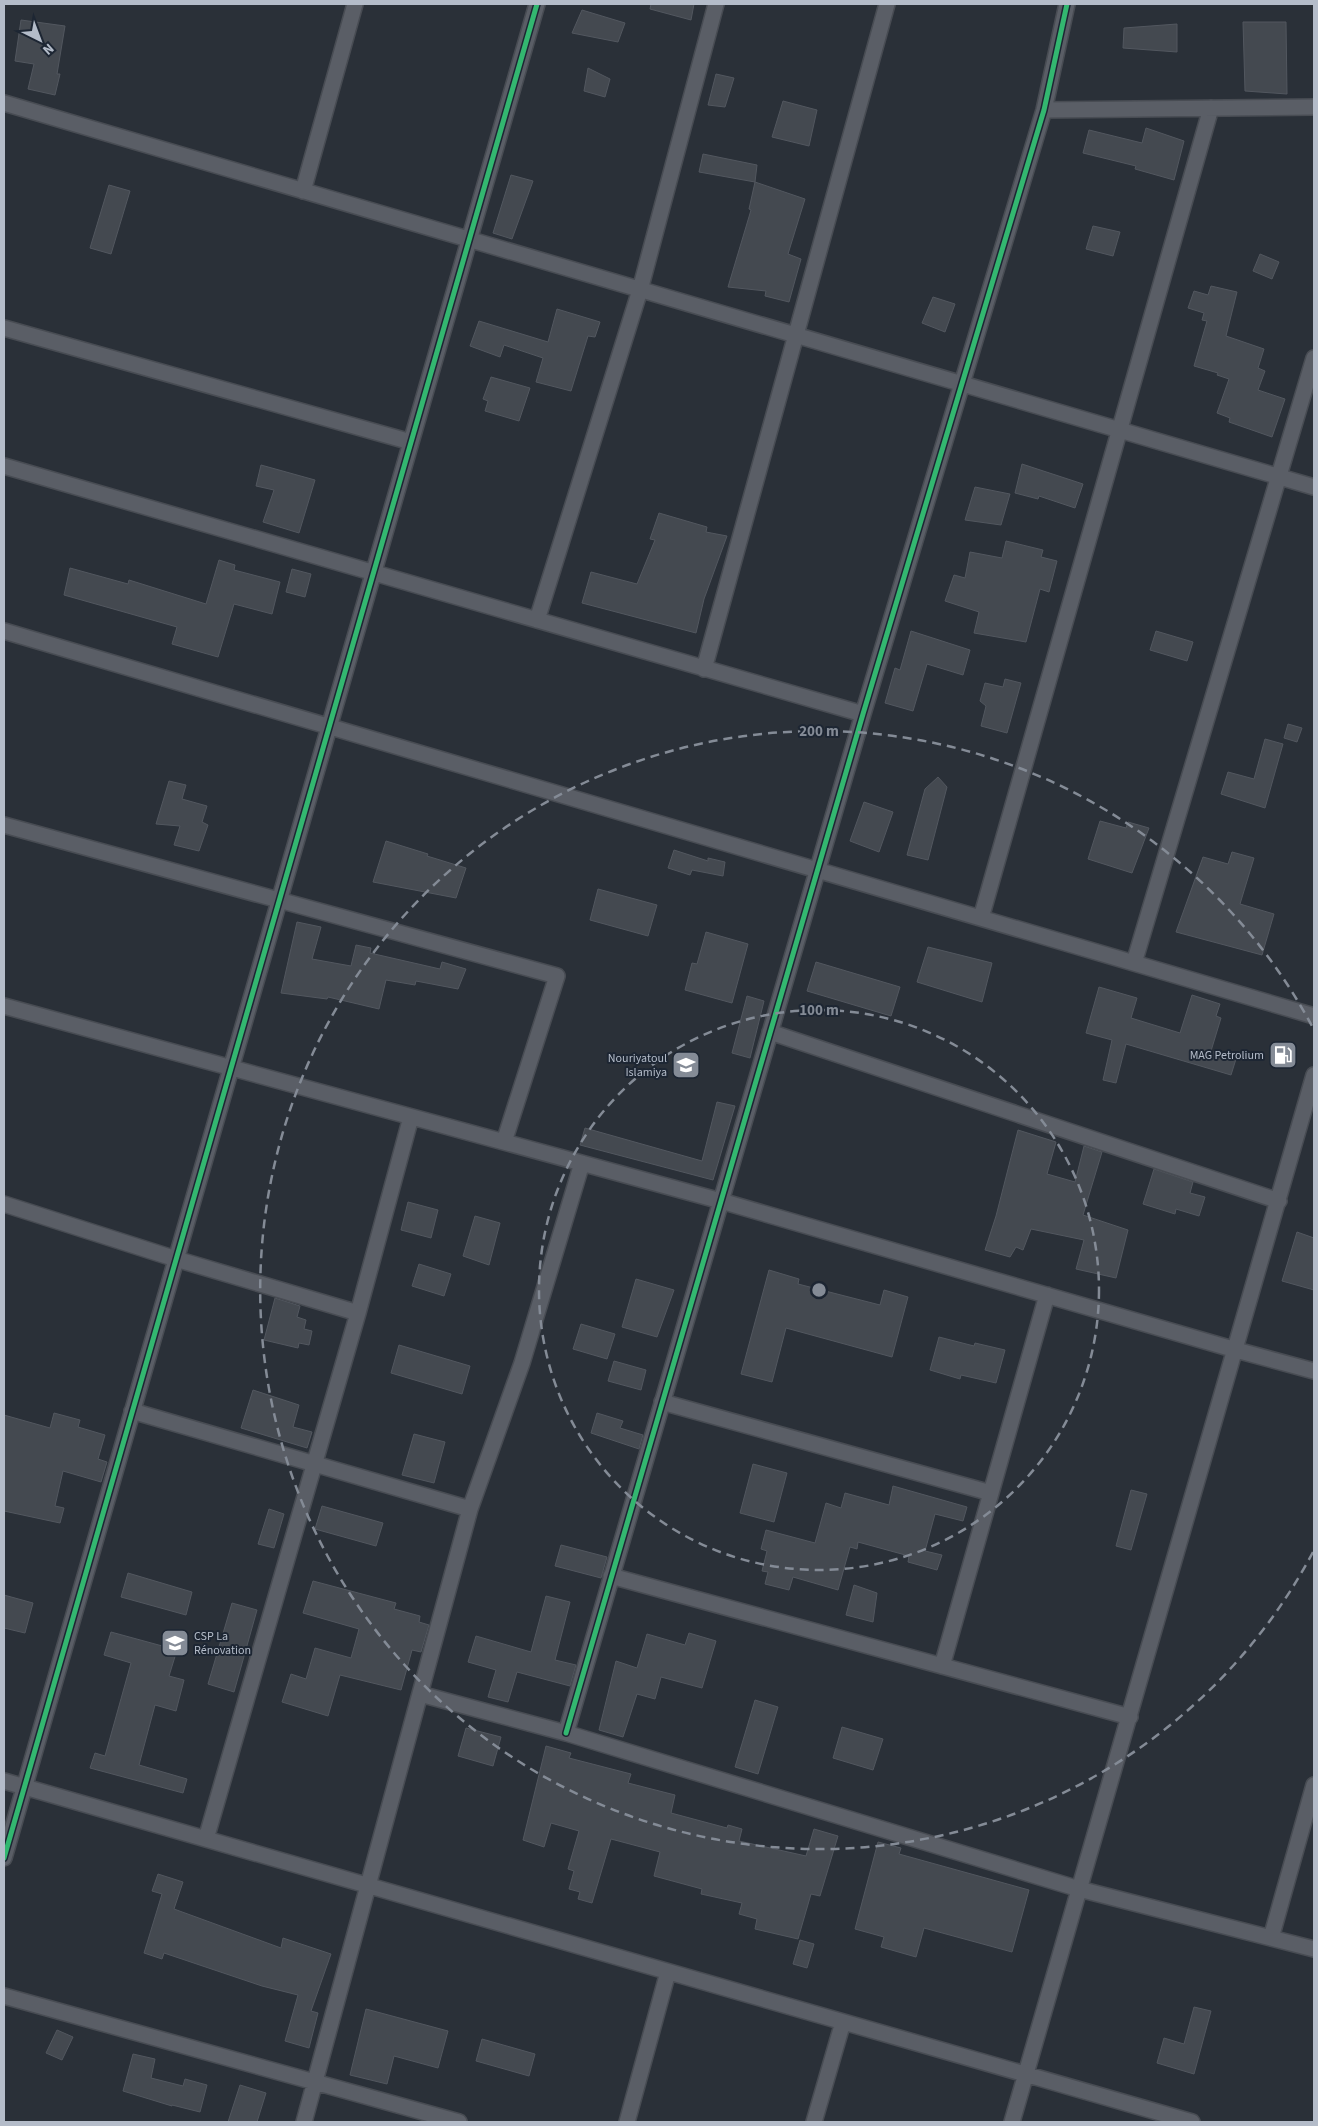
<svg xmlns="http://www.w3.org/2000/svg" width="1318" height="2126" font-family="'Source Sans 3',sans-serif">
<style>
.building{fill:#444950;stroke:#52575f}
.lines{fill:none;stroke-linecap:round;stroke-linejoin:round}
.street-casing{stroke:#484c53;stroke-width:18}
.street{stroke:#5a5e66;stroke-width:15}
.cycleway-casing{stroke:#1d2633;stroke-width:8}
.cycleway{stroke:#33b770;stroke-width:5}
.ring{fill:none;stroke:#848b96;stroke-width:2.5;stroke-dasharray:9 6}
.labels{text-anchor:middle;stroke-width:4;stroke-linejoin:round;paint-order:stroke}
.poi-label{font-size:12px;fill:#b4bcc9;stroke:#1d2633;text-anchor:end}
.centre{fill:#848b96;stroke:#1d2633;stroke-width:2.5}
.ring-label{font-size:15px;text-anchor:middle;font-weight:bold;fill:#848b96;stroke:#1d2633;stroke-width:4;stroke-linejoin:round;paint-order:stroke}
</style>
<rect width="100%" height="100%" fill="#2a3038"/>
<!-- building -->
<path class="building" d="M651,4H694L691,20L650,9Z
M582,10L625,23L618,42L572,33Z
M21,20L65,26L57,74H60L55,95L28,89L34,64L15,61Z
M1243,22H1286L1287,94L1245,91Z
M1177,24V52L1123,48L1124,28Z
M588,68L610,79L605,97L584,91Z
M716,74L734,78L725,107L708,105Z
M783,101L817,110L809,146L772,137Z
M1146,128L1184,141L1174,180L1135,169L1136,166L1083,153L1089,130L1142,143Z
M703,154L757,165L755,182L699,172Z
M511,175L533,181L512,239L493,233Z
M755,182L805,199L788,254L801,259L789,302L765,296L766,291L728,287L751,210L749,209Z
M109,185L130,191L111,254L90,248Z
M1093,226L1120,232L1113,256L1086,249Z
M1260,254L1279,262L1272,279L1253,271Z
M1211,286L1237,292L1226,336L1264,349L1258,368L1265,371L1258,390L1285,399L1272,437L1229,422L1230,418L1217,413L1229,379L1217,375L1218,373L1194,366L1207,321L1202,320L1204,313L1188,308L1194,291L1208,295Z
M933,297L955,304L945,332L922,323Z
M557,309L600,322L595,337L588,336L571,391L536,382L543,358L504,345L500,357L470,346L479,321L548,342Z
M491,377L530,388L519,421L485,411L488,401L483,399Z
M1022,464L1083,484L1075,508L1039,496L1038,499L1015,493Z
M261,465L315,480L299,533L263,522L274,490L256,486Z
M975,487L1010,494L1001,525L965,520Z
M659,513L707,527L706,532L727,536L704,599L696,633L582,603L591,572L637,584L655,540L650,539Z
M1006,541L1043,550L1041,557L1057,561L1049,592L1040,589L1026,642L974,633L979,612L945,601L954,575L965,578L970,552L1002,558Z
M219,560L235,565L234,570L280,582L272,614L234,604L218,657L172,644L177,627L64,595L70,568L128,584L129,580L206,604Z
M292,569L311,574L305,597L286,592Z
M911,631L970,650L963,675L927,664L913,711L885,703L895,668L900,670Z
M1156,631L1193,642L1187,661L1150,650Z
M1005,679L1021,683L1007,733L981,726L986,706L980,701L985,683L1003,687Z
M1288,724L1302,728L1297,742L1284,738Z
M1265,739L1283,744L1265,808L1221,794L1228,772L1254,779Z
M938,777L947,787L928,860L907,855L925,789Z
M169,781L186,785L182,799L207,806L202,822L208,825L199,851L174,845L180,826L156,824Z
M864,802L893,812L879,852L850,841Z
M1100,821L1126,828L1128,822L1149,828L1132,873L1088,859Z
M386,841L428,854L427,856L466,868L456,898L373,882Z
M674,850L708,861V858L725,862L723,876L692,870L690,875L668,868Z
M1232,852L1254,858L1240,904L1274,914L1262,955L1176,932L1203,857L1228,864Z
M598,889L657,905L648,936L590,920Z
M297,922L321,927L312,959L351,966L356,945L371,948L370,953L440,969L442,962L466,969L458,989L416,981L415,985L386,980L379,1009L328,997L327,999L281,993Z
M706,932L748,944L732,1003L685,990L692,963L697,964Z
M928,947L992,963L982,1002L917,982Z
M816,962L900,987L891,1016L807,991Z
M1099,987L1137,998L1131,1018L1180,1033L1192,995L1220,1004L1216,1016L1221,1018L1211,1051L1236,1059L1231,1075L1126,1044L1116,1083L1103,1080L1112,1040L1086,1033Z
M747,996L764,1001L750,1058L732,1053Z
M717,1102L735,1106L713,1180L580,1145L585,1128L702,1161Z
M1018,1130L1056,1142L1047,1174L1075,1182L1084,1146L1102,1152L1083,1215L1128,1230L1116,1278L1076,1269L1084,1240L1031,1229L1023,1250L1016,1247L1010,1257L985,1250L996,1216Z
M1154,1169L1193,1182L1190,1193L1205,1197L1199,1216L1176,1209L1175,1214L1143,1204Z
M408,1202L438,1210L431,1238L401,1230Z
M475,1216L500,1223L489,1265L463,1256Z
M1297,1232L1314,1238V1290L1282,1281Z
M419,1264L451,1274L444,1296L412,1286Z
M769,1270L799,1279L798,1284L880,1305L884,1290L908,1297L892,1357L786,1328L772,1382L741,1374Z
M636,1279L674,1290L657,1337L622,1327Z
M275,1298L300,1306L297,1317L306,1320L304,1329L312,1331L309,1345L299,1343L298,1348L264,1340Z
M581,1324L615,1334L607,1359L573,1349Z
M939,1337L974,1346L975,1343L1005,1350L996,1383L961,1375L960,1379L930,1370Z
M399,1345L470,1366L462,1394L391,1373Z
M614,1361L646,1370L641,1390L608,1381Z
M253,1390L299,1405L293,1427L312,1432L307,1448L241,1428Z
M54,1413L80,1420L78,1427L105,1435L98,1459L107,1462L101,1482L63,1471L55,1506L64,1508L60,1523L4,1511V1415L50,1428Z
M597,1413L623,1421L620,1428L643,1435L639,1449L591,1433Z
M414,1434L445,1442L434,1483L402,1475Z
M753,1464L787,1473L774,1522L740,1513Z
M893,1486L967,1507L963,1521L935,1514L925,1551L942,1555L937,1570L908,1562L909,1556L858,1542L857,1549L850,1547L838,1590L793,1577L789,1590L765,1584L768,1572L762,1571L767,1551L761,1549L766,1530L815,1543L826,1503L841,1508L845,1493L889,1505Z
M1131,1490L1147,1494L1131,1550L1116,1546Z
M322,1506L383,1523L376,1546L315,1529Z
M269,1509L284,1514L274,1548L258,1544Z
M561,1545L607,1557L601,1578L555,1566Z
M128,1573L192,1592L186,1615L121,1597Z
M313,1581L396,1603L394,1609L420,1616L419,1622L429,1625L421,1652L412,1650L401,1690L340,1675L328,1716L282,1702L291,1674L306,1679L315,1648L351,1658L359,1629L303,1613Z
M854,1585L877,1593L873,1622L846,1615Z
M4,1595L33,1603L25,1633L4,1628Z
M546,1596L570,1602L555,1660L576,1665L570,1686L517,1672L508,1702L488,1697L496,1670L468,1662L476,1636L531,1652Z
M232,1603L257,1610L234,1692L208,1684Z
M111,1632L177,1650L169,1676L184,1680L176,1711L155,1705L139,1765L187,1779L183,1793L90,1768L95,1753L105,1756L131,1663L104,1655Z
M689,1633L716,1641L702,1688L661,1677L655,1699L637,1694L623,1737L599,1730L616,1661L637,1668L647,1634L685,1645Z
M755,1700L778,1707L758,1774L735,1767Z
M842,1727L883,1739L873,1770L833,1758Z
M466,1728L501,1737L493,1766L458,1756Z
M546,1746L571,1753L569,1758L631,1774L628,1783L675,1795L671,1813L727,1828L728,1825L742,1829L739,1841L806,1856L814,1829L838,1836L820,1896L811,1894L798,1939L755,1929L757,1919L739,1914L742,1903L701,1894L702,1889L654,1876L660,1852L611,1839L592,1903L578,1899L580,1892L569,1889L574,1871L568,1869L579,1831L551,1823L544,1847L523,1840Z
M878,1842L901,1848L899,1854L1029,1890L1012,1952L924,1928L916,1957L881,1947L884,1937L855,1929Z
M158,1874L183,1882L174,1909L281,1948L283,1938L331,1954L311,2011L318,2013L309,2048L285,2041L298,1995L262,1986L164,1953L162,1959L144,1953L162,1894L152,1891Z
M800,1940L814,1944L807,1968L793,1964Z
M1194,2007L1211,2011L1194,2074L1157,2063L1164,2038L1184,2044Z
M366,2009L448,2031L438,2068L394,2056L387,2084L350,2075Z
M57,2030L73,2037L62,2060L46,2053Z
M482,2039L535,2054L529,2076L476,2061Z
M133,2054L155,2059L151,2078L183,2086L185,2079L207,2085L200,2112L172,2105V2106L123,2091Z
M240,2085L266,2093L257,2122H228Z"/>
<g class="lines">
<defs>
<path id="street" d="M4,103L1314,487
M1044,110L1314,107
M303,191L355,4
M4,328L411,442
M4,466L863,714
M537,620L640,290L716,4
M4,631L1314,1016
M704,669L887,4
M4,825L557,976L504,1142
M981,918L1211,108
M1134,963L1314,358
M4,1006L721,1201L1236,1350L1314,1371
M770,1032L1279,1201
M4,1204L176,1259L358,1313
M662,1402L991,1493
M132,1411L470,1509
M611,1576L1130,1717
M942,1666L1047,1295
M420,1694L566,1733L1079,1889L1314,1949
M566,1733L863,714L1044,110L1067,4
M4,1781L1192,2122
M206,1839L358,1313L411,1117
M4,1858L537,4
M1271,1938L1314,1785
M4,1996L459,2122
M304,2122L470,1509L522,1363L582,1163
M627,2122L668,1972
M814,2122L843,2022
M1012,2122L1314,1075"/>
</defs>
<!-- street casing -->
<use href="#street" class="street-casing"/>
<!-- street -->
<use href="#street" class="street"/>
<defs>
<path id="cycleway" d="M566,1733L863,714L1044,110L1067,4
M4,1858L537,4"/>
</defs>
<!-- cycleway casing -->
<use href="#cycleway" class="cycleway-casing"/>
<!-- cycleway -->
<use href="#cycleway" class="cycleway"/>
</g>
<!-- distance rings -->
<g class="ring">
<circle cx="819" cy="1290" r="280"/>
<path d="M1313 1552A559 559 0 1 1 1313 1028"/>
</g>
<!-- icons -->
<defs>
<symbol id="fuel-square" viewBox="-11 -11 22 22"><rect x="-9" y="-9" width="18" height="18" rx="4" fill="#848b96" stroke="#1d2633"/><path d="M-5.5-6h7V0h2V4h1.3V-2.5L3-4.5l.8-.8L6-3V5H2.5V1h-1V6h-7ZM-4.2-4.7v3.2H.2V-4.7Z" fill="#fff"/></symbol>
<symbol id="school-square" viewBox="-11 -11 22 22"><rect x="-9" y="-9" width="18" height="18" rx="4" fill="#848b96" stroke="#1d2633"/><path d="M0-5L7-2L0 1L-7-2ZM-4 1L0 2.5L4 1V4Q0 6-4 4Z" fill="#fff"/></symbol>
</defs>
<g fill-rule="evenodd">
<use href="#fuel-square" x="1267" y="1039" width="32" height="32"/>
<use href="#school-square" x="670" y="1049" width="32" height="32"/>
<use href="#school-square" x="159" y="1627" width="32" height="32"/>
</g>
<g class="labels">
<!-- poi labels -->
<g class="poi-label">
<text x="1264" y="1059">MAG Petrolium</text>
<text x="667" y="1062">Nouriyatoul<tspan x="667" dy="14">Islamiya</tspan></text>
<text x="194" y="1640" text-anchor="start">CSP La<tspan x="194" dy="14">Rénovation</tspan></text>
</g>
</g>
<circle cx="819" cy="1290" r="8" class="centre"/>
<g class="ring-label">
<text x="819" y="736">200 m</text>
<text x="819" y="1015">100 m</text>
</g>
<!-- border -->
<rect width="1318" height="2126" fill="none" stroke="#b4bcc9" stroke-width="10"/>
<!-- north arrow -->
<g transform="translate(40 40) rotate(138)" stroke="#1d2633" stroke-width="4" paint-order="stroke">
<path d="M0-4L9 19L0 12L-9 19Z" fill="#b4bcc9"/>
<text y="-8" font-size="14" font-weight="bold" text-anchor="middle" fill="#b4bcc9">N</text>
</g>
</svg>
